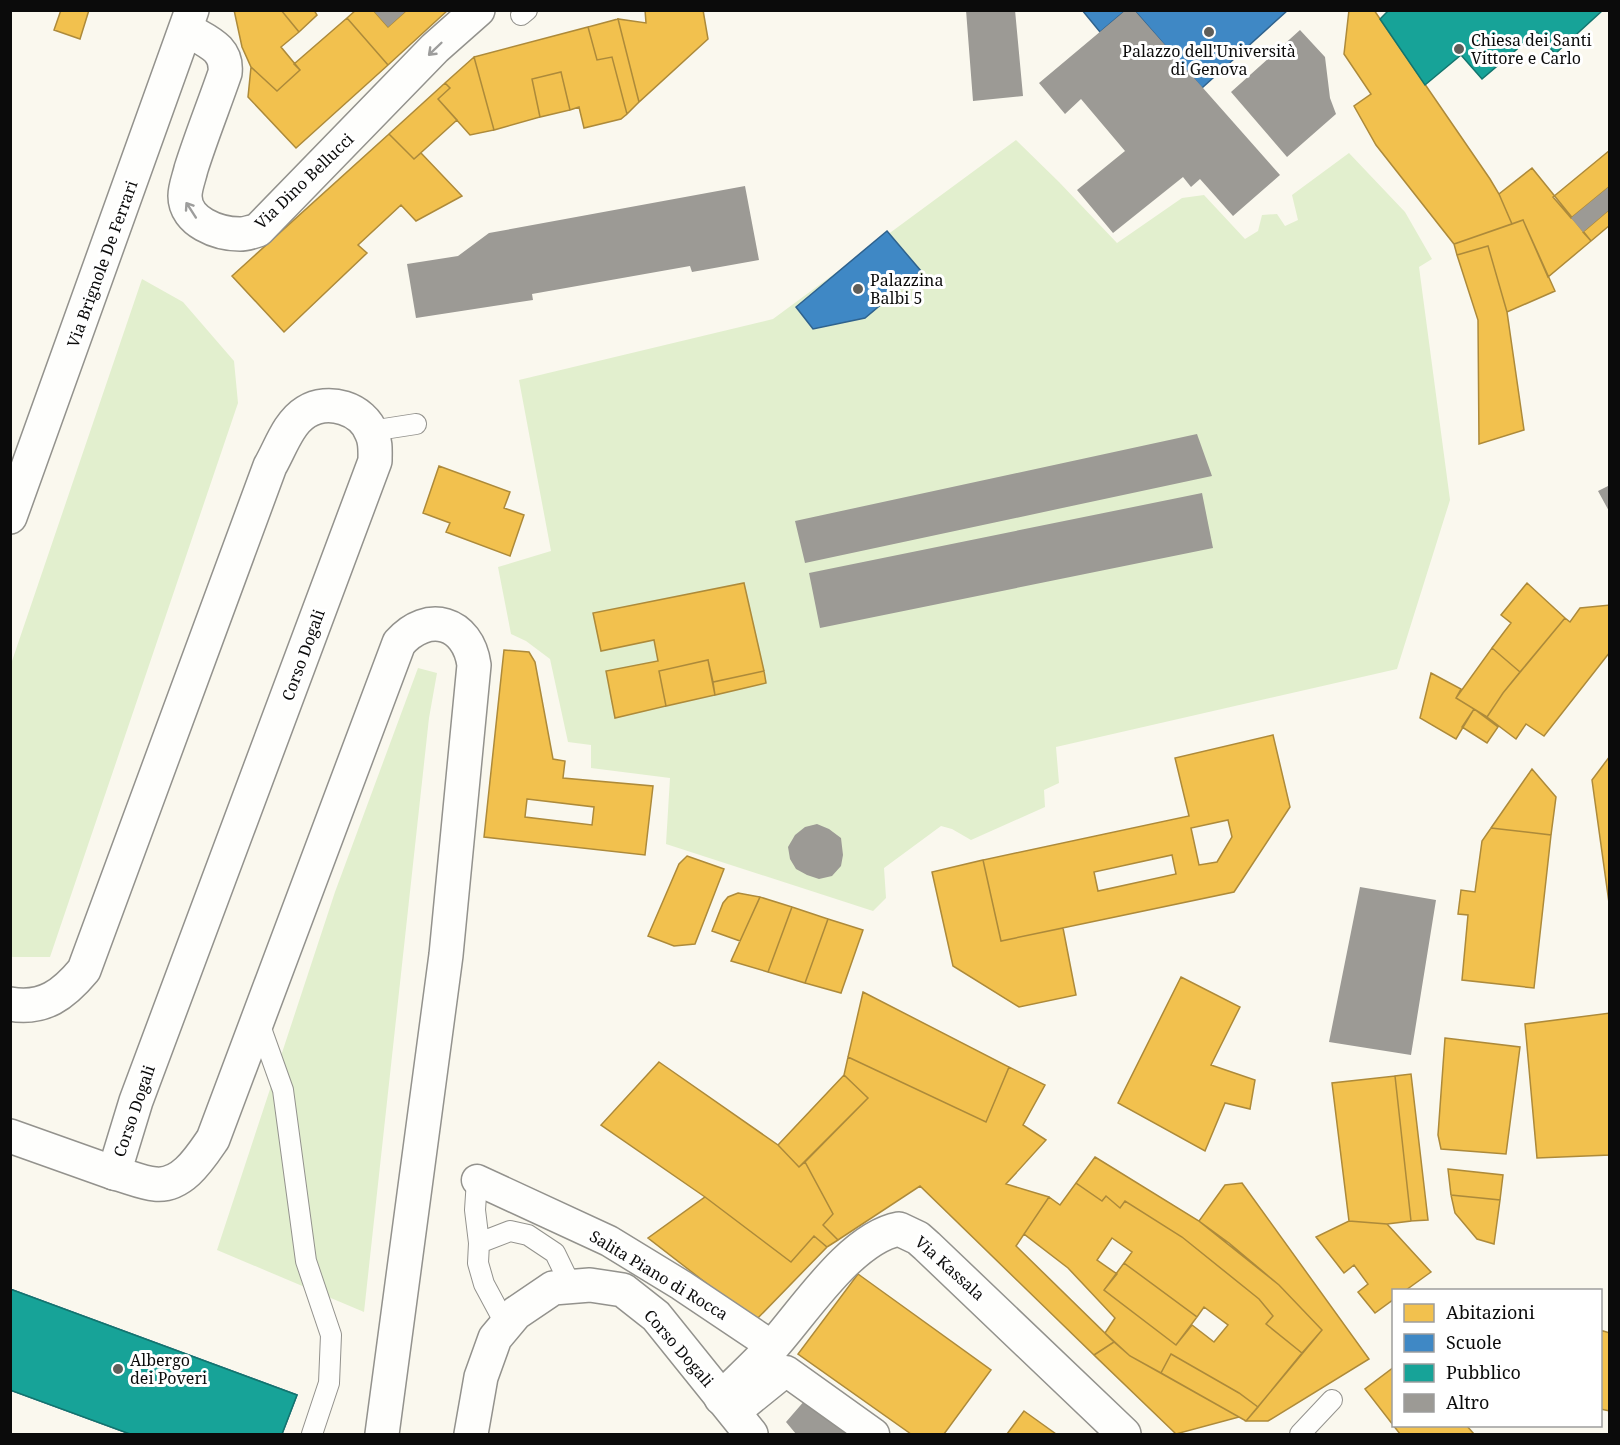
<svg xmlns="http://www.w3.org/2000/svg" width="1620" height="1445" font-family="'Noto Serif',serif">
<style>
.green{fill:#e2efce}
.homes{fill:#f2c14e;stroke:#ad8a3a;stroke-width:1.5;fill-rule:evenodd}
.schools{fill:#3f88c5;stroke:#2f628d;stroke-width:1.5}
.public{fill:#17a398;stroke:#13756e;stroke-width:1.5}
.building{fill:#9c9a95}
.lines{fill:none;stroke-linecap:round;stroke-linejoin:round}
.service-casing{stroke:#93928d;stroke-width:22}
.pedestrian-casing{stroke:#93928d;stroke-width:33}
.minor-casing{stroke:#93928d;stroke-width:36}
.tertiary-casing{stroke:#93928d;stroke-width:36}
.service{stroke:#fefefc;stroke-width:20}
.pedestrian{stroke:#fefefc;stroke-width:30}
.minor{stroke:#fefefc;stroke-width:33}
.tertiary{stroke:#fefefc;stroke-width:33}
.oneway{stroke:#9d9d9c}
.poi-dot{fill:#5f5e5a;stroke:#fff;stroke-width:2}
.labels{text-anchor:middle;stroke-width:6;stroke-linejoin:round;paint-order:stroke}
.poi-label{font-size:16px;fill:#0b0b0b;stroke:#fff;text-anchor:start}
.street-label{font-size:16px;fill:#0b0b0b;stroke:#fff}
</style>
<rect width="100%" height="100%" fill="#faf8ee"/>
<!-- green -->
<path class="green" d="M1016,140L1059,182L1117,243L1182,198L1204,195L1245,239L1258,231L1262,215L1277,214L1285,226L1298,220L1292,195L1349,153L1405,212L1432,259L1419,267L1450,500L1397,669L1056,747L1059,783L1044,790L1045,807L971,840L952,829L941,826L884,868L886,898L873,911L666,844L670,778L591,768V745L568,742L550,659L526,641L511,634L498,567L551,551L519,380L773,319Z
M142,279L183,302L234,361L238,403L50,957H13L10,956L11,664Z
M418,668L437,673L429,718L364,1312L217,1250L335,892Z"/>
<!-- homes -->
<path class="homes" d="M61,10H89L80,39L54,30Z
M234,10H281L299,32L281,47L300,70L277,91L251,67L242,47Z
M281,10H314L317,15L299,32Z
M356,10H373L388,27L407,10H448L388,65L347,18Z
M703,10L708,39L639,102L618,19L646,23L645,10Z
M1349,10H1374L1490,179L1499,194L1512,224L1454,244L1376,145L1354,106L1371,94L1344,54Z
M347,18L388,65L296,148L248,97L251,67L277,91L300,70L294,64Z
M618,19L639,102L627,114L612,57L597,60L588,27Z
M588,27L597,60L612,57L627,114L621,119L584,128L579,107L570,110L561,72L532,79L540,117L494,130L474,57Z
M474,57L494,130L470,135L438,99L450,88L445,83Z
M561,72L570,110L540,117L532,79Z
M445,83L450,88L438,99L457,120L414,159L389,134Z
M389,134L414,159L421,153L462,196L416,221L401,205L358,245L367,253L284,332L232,276Z
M1610,150V186L1571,218L1553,197Z
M1532,168L1591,241L1548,277L1523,220L1512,224L1499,194Z
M1610,209V225L1591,241L1583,232Z
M1523,220L1555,291L1507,312L1488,246L1457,255L1454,244Z
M1488,246L1507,312L1524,430L1479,444L1478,320L1457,255Z
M439,466L510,492L504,508L524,515L510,556L446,532L450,523L423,513Z
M744,583L764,671L713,682L708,660L659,671L666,706L615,718L606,671L658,661L654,640L601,651L593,613Z
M1527,583L1565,618L1520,672L1492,648L1511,623L1501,615Z
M1610,605V652L1544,736L1526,724L1516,739L1487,717L1503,693L1565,618L1570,622L1580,608Z
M1492,648L1520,672L1503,693L1487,717L1456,698Z
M504,650L529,652L535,662L553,759L565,761L563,778L653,786L645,855L484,837ZM527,799L594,807L592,825L525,817Z
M708,660L715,695L666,706L659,671Z
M764,671L766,683L715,695L713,682Z
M1431,673L1461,689L1456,698L1474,709L1456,739L1420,718Z
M1474,709L1498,727L1487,743L1462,727Z
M1273,735L1290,807L1234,892L1001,941L983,860L1189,816L1175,758ZM1228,820L1232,837L1217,862L1199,865L1191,828ZM1172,855L1176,874L1098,891L1094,872Z
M1610,756V910L1592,780Z
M1532,769L1556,797L1551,835L1491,828Z
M1491,828L1551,835L1534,988L1462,980L1468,915L1458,914L1461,890L1475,892L1482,841Z
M687,856L724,869L695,944L674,946L648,936L679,864Z
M983,860L1001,941L1063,928L1076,995L1019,1007L953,966L932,872Z
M738,893L760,897L740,941L712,931L723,903L728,897Z
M760,897L792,907L768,972L731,961Z
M792,907L828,919L805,983L768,972Z
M828,919L863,930L841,993L805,983Z
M1181,977L1240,1007L1211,1065L1255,1080L1250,1109L1225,1103L1205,1151L1118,1103Z
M863,992L1009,1067L986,1122L848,1057Z
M1610,1013V1155L1537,1158L1525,1024Z
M1445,1038L1520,1047L1506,1154L1441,1149L1438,1135Z
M848,1057L986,1122L1009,1067L1045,1085L1023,1125L1046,1140L1006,1184L1049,1197L1016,1246L1114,1342L1094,1355L920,1186L838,1240L823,1225L833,1214L805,1162L868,1098L844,1075Z
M659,1062L778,1145L799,1167L805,1162L833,1214L823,1225L838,1240L827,1247L814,1236L791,1262L705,1197L601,1125Z
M1411,1074L1428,1220L1411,1221L1395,1076Z
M844,1075L868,1098L799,1167L778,1145Z
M1395,1076L1411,1221L1387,1224L1349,1221L1332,1083Z
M1095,1157L1199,1221L1229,1243L1279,1285L1322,1330L1302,1353L1266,1324L1273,1316L1259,1299L1182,1237L1125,1201L1120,1208L1106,1196L1102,1201L1076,1183Z
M1448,1169L1503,1175L1500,1200L1451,1195Z
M1076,1183L1102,1201L1106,1196L1120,1208L1125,1201L1182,1237L1259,1299L1273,1316L1266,1324L1302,1353L1258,1407L1239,1393L1171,1354L1161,1373L1130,1356L1105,1333L1115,1318L1068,1268L1024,1234L1049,1197L1060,1205ZM1112,1238L1132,1252L1124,1263L1197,1317L1204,1307L1228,1325L1214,1342L1192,1325L1176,1345L1104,1290L1117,1274L1097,1260Z
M1242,1183L1369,1359L1268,1421H1246L1322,1330L1279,1285L1199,1221L1225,1185Z
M1451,1195L1500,1200L1494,1244L1477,1239L1455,1213Z
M705,1197L791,1262L814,1236L827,1247L755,1321L648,1238Z
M1349,1221L1387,1224L1431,1272L1406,1290H1394V1299L1375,1313L1358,1292L1368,1284L1354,1265L1344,1273L1316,1237Z
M1124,1263L1197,1317L1176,1345L1104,1290Z
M858,1274L991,1370L944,1434H911L798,1354Z
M1600,1330L1610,1333V1411L1600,1409Z
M1114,1342L1130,1356L1239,1417L1176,1434L1094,1355Z
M1171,1354L1239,1393L1258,1407L1246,1421L1161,1373Z
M1394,1367V1426H1467L1474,1434H1400L1365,1389Z
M1024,1411L1056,1434H1007Z"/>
<!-- schools -->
<path class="schools" d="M1082,10H1126L1100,32Z
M1134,10H1288L1202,88Z
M887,231L921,271L865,318L813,329L796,307Z
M10,1289L297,1395L282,1434H130L10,1390Z"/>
<!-- public -->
<path class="public" d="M1389,10H1603L1555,54L1537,32L1482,79L1461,55L1425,85L1380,19Z
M10,1289L297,1395L282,1434H130L10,1390Z"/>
<!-- building -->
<path class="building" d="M373,10H407L388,27Z
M966,10H1015L1023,96L973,101Z
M1126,10H1134L1280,175L1233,216L1200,179L1191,187L1183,177L1113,233L1077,190L1125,151L1081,99L1065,114L1039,83Z
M1300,30L1325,57L1330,98L1336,114L1287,157L1231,92Z
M745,186L759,260L692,272L690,266L532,294L533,300L416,318L407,264L458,256L489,233Z
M1610,186V209L1583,232L1571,218Z
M1197,434L1212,476L805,563L795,521Z
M1610,485V513L1598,491Z
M1202,493L1213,548L820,628L809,573Z
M817,824L829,829L841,838L843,855L841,866L832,876L819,879L807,875L796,869L790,859L788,847L795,835L805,827Z
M1360,887L1436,900L1411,1055L1329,1042Z
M806,1399L856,1434H796L786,1422Z"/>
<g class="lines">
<defs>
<path id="service" d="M521,15L527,10
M371,431L416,424
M258,1020L283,1090L306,1261L331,1335L329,1383L312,1434
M477,1180L475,1210L479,1243L478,1263L484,1284L506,1325
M479,1243L510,1231L528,1235L555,1253L571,1286
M1300,1434L1332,1400"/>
<path id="pedestrian" d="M477,1180L609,1241L681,1285L772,1346
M734,1413L786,1371L874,1434"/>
<path id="minor" d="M186,29C205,41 228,47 225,73C214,105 201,137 191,169C189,178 185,187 185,196C185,222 218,234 240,234C246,234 252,232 258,230L435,48L478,10
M10,1136L114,1173
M721,1398C739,1380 757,1364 773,1346C805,1310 851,1238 899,1229L918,1238L927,1246L1124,1434"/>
<path id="tertiary" d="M10,517L192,10
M10,1004C44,1010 64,994 84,970L270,466C280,449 288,423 306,412C328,398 363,408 372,434C376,443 375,451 375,461L136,1101L114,1173C127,1176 142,1183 155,1184C182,1187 200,1158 213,1139L399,643C428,610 468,622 474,665L446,955L382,1434
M471,1434L481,1377L495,1338L516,1313L553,1288L590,1285L623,1290L656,1316L751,1434"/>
</defs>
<!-- service casing -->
<use href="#service" class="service-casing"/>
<!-- pedestrian casing -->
<use href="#pedestrian" class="pedestrian-casing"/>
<!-- minor casing -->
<use href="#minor" class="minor-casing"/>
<!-- tertiary casing -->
<use href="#tertiary" class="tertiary-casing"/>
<!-- service -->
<use href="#service" class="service"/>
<!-- pedestrian -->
<use href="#pedestrian" class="pedestrian"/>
<!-- minor -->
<use href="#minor" class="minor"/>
<!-- tertiary -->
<use href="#tertiary" class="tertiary"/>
</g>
<!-- one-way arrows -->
<defs><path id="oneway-shaft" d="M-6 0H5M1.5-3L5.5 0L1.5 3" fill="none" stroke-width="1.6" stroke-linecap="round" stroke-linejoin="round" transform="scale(1.5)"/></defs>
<g class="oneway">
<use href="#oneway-shaft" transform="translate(435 49) rotate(136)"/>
<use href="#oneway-shaft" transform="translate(191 210) rotate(-123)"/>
</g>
<!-- markers -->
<g class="poi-dot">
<circle cx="1209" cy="32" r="6"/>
<circle cx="1459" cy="49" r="6"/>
<circle cx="858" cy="289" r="6"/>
<circle cx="118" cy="1369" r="6"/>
</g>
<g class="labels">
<!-- poi labels -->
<g class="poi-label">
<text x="1471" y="46">Chiesa dei Santi<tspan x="1471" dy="18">Vittore e Carlo</tspan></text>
<text x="1209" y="57" text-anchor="middle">Palazzo dell'Università<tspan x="1209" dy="18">di Genova</tspan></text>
<text x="870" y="286">Palazzina<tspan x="870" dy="18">Balbi 5</tspan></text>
<text x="130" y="1366">Albergo<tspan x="130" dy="18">dei Poveri</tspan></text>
</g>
<!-- street labels -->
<g class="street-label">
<text transform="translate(304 181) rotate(-44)" y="6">Via Dino Bellucci</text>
<text transform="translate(102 264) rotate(-70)" y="6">Via Brignole De Ferrari</text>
<text transform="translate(303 655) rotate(-70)" y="6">Corso Dogali</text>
<text transform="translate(134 1111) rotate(-71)" y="6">Corso Dogali</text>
<text transform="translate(950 1268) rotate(42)" y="6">Via Kassala</text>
<text transform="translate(659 1275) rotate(31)" y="6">Salita Piano di Rocca</text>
<text transform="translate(679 1348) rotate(49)" y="6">Corso Dogali</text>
</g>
</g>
<!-- border -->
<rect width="1620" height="1445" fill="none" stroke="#0b0b0b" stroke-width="24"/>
<!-- legend -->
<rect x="1392" y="1289" width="210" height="138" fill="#ffffff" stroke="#9d9d9d" stroke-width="1.5"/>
<rect x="1404" y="1304" width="30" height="18" fill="#f2c14e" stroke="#9d9d9d" stroke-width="1.5"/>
<text x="1446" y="1319" font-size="18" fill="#0b0b0b">Abitazioni</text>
<rect x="1404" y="1334" width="30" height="18" fill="#3f88c5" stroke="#9d9d9d" stroke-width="1.5"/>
<text x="1446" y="1349" font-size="18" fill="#0b0b0b">Scuole</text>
<rect x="1404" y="1364" width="30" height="18" fill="#17a398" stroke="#9d9d9d" stroke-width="1.5"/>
<text x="1446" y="1379" font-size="18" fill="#0b0b0b">Pubblico</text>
<rect x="1404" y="1394" width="30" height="18" fill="#9c9a95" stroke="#9d9d9d" stroke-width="1.5"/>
<text x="1446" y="1409" font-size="18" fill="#0b0b0b">Altro</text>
</svg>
